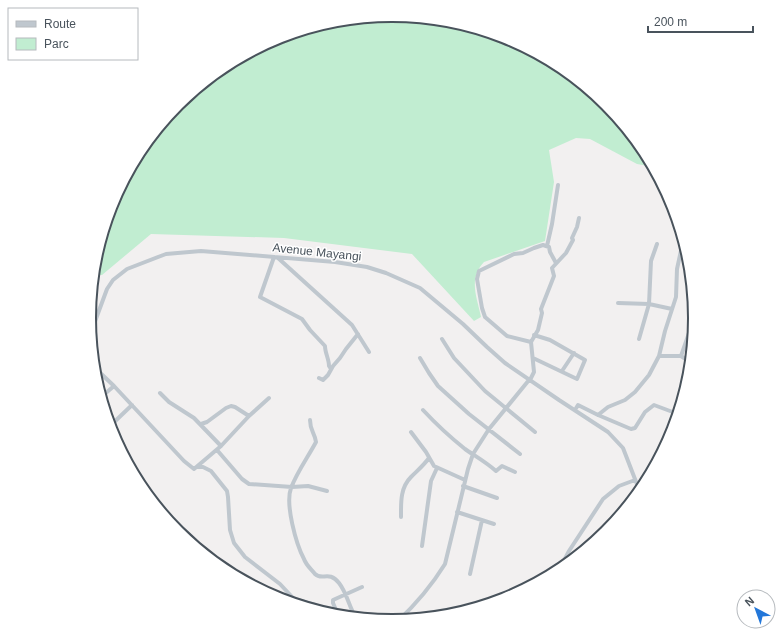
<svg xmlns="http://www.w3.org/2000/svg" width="784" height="637" font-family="Helvetica,sans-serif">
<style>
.green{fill:#c1edd1}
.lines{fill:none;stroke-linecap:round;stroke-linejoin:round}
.minor{stroke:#bfc7ce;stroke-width:4}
.labels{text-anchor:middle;stroke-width:3;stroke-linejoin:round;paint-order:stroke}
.street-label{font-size:12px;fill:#49535c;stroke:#fff}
.rim{fill:none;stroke:#49535c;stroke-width:2}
</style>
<rect width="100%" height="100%" fill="#f2f0f0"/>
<!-- green -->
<path class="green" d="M392,15L451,21L508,38L561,66L607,104L644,150L654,167L637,164L590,139L576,138L549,150L554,182L545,241L484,262C468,279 477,297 481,317L474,321L412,254L284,238L151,234L102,275H93L94,259L112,202L140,150L178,104L224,66L276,38L333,21Z"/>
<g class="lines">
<!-- minor -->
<path class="minor" d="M657,244L651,261L649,304L672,309
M547,246L552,224L558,185
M274,257L260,297L302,319L310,330L325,346C325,353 329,359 329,366L331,369
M278,258L352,325L369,352
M618,303L649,304L639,339
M90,335L107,289L113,280L127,269L166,254L201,251L335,262L367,267L386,273L420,288L463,324L487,347L505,363L559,400L608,432L623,448L640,492
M442,339L454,358L485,391L535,432
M531,342L507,336L485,317L482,308L477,279L479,271L514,254L523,253L534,248L543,245L549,247L550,252L556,263
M659,356H681L687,360L689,370
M681,356L695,316
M420,358L429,373L438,386L469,414L520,454
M533,358L577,379L585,360L550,340L534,335
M93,366L114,386L184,461L194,469L221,446L249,416L269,398
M562,371L574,353
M319,378L323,380L328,375L333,366L340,358L346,349L358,334
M530,380L534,372L531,342L538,330L542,313L541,309L554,276L552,268L566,253L573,240L572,238L577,227L579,218
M160,393L169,402L194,418L221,446
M100,398L114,386
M423,410C436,424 450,437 465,449C475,456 486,462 496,471L502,466L515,472
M575,410L578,405L598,415L631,429L635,428L645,412L654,405L678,414
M598,415L608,407L625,400L635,392L649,375L659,356L665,331L676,297L677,269L682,246
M310,420C310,431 315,433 316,442C308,457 297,472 291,488C285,504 296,544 304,559C306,565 311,569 315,574C322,581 329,570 339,583C347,593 349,607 356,618
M201,424L207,422L226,408L231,406L235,407L249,416
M109,427L132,405
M411,432L426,452L434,466L465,480
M217,450L242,479L249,484L292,487L308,486L327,491
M198,467H203L211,471L227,491L228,497L230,530L234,543L245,557L280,584L294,599L315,605L320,612
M463,486L497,498
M457,512L494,524
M401,517C401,503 400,488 411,477C418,470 424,465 429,458
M422,546L431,481L437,468
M558,572L569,551L603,499L619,486L635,480
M470,574L482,520
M332,616L338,615
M339,617L333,603V600L362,587
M397,622C415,605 432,585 445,564L468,469L473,454L489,429L529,380"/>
</g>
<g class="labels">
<!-- street labels -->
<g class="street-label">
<text transform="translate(317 252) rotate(6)" y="4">Avenue Mayangi</text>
</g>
</g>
<!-- crop -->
<path d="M0 0H784V637H0ZM96 318a296 296 0 1 1 592 0a296 296 0 1 1-592 0Z" fill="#fff" fill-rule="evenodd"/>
<path class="rim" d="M96 318a296 296 0 1 1 592 0a296 296 0 1 1-592 0Z"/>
<!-- legend -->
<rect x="8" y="8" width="130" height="52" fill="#ffffff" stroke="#b6babe"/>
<rect x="16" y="21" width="20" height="6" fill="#bfc7ce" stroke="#b6babe"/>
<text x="44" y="28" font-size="12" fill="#49535c">Route</text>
<rect x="16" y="38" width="20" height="12" fill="#c1edd1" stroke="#b6babe"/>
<text x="44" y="48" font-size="12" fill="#49535c">Parc</text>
<!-- north arrow -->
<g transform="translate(756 609) rotate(319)"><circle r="19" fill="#ffffff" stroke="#b6babe"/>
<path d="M0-3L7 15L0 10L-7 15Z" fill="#2377d9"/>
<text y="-6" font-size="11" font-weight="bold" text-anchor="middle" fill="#49535c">N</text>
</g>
<!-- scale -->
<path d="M648 26v6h105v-6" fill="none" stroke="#49535c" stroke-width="2"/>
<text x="654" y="26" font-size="12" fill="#49535c" stroke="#ffffff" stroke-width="3" paint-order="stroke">200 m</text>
</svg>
